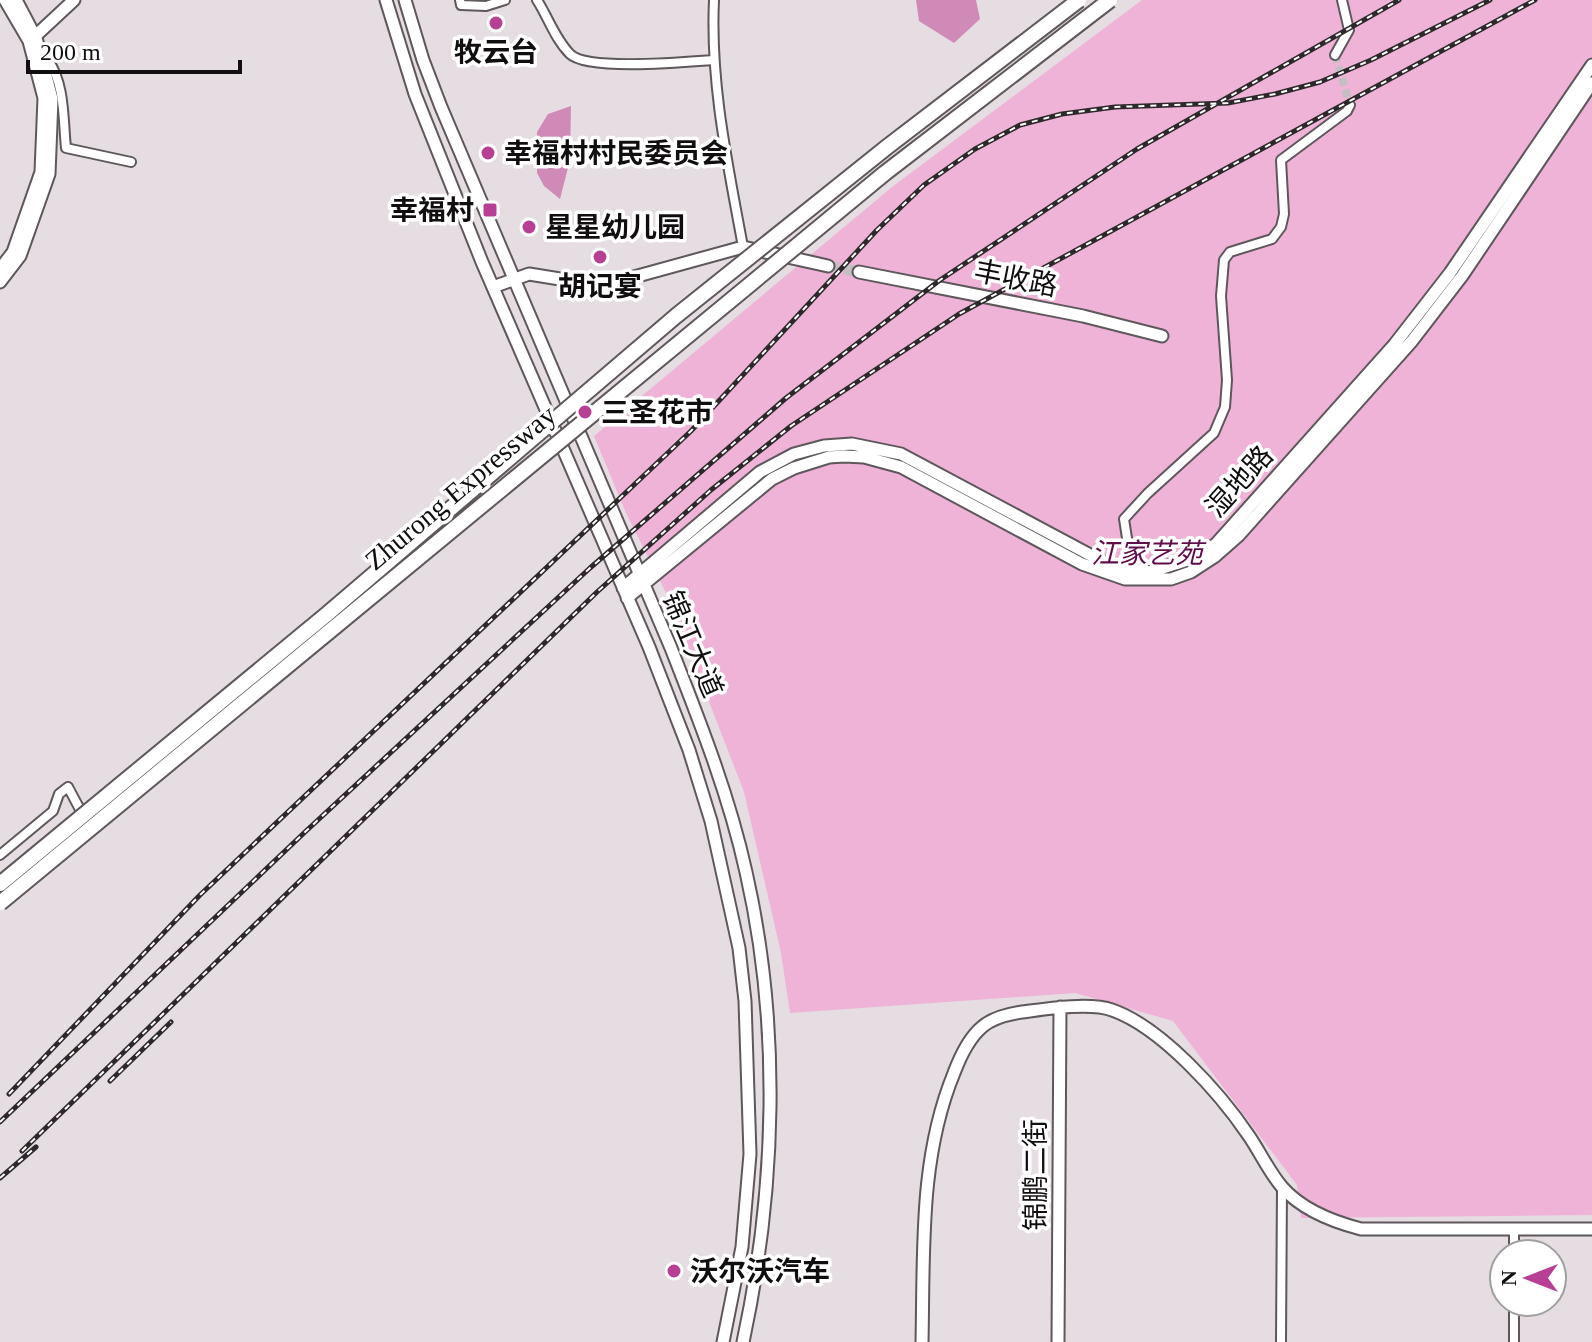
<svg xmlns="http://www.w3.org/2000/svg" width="1592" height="1342" font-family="'Times New Roman','Noto Sans SC',serif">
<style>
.green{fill:#efb3d8}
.water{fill:#d08ab7}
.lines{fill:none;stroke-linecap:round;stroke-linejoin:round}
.street-tunnel{stroke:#c5bec2;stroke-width:8;stroke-dasharray:8 4;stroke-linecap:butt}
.secondary-tunnel{stroke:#c5bec2;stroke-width:11;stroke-dasharray:11 5.5;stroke-linecap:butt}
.street-casing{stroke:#5e575b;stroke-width:12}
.secondary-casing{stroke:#5e575b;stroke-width:15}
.street{stroke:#fff;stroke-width:8}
.secondary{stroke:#fff;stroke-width:11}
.rail-casing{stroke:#2d292b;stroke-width:5}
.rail{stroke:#fff;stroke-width:2;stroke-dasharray:6;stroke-linecap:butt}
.highway-bridge-casing{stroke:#5e575b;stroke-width:18;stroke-linecap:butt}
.highway-bridge{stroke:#fff;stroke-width:14}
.poi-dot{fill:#b74095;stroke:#fff;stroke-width:3}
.labels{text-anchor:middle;stroke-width:7;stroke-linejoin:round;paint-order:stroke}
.poi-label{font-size:28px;font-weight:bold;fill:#110e10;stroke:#fff;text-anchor:start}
.street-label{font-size:28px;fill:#110e10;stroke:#fff}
.park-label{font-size:28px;font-style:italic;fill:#600c4b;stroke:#fff}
</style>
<rect width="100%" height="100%" fill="#e5dde2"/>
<!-- green -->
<path class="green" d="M1142,0H1592V1215L1301,1218L1297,1185L1173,1021L1075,993L790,1013L781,953L744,792L670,601L626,513L594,436L892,187Z"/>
<!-- water -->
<path class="water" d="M916,0H976L980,19L954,43L919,21Z
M571,106L570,160L560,199L544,186L537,173V132L548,114Z"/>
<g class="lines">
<!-- street-tunnel -->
<path class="street-tunnel" d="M1335,55L1350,105"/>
<!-- secondary-tunnel -->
<path class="secondary-tunnel" d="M828,266L859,272"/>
<defs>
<path id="street" d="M460,0L461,5L486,6L505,0
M537,0C548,17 555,39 570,54C587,71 686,62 713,60
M714,0C710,84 728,165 743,247
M1335,55L1349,30L1342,0
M39,60H48C65,84 63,119 66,148L131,162
M1132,570L1124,519L1148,493L1214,433L1225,407L1227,380L1221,296L1224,260L1230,252L1272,239L1281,227L1284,214L1281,160L1347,111L1350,105
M0,855L53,811L59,794L68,787L84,817
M1514,1229V1254
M1514,1302V1342
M1281,1342L1282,1187"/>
<path id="secondary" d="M386,0L415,94L482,262L649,647L689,750L711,821L739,948L745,1001L750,1154L742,1247L723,1342
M405,0L423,60L441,107L671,648C700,722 729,795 746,872C781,1026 776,1189 743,1342
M31,40L74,0
M0,269L13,252L41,172L44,98L29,41L5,0
M859,272L1083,316L1162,336
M0,282L20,256L49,174L52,99L36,38L16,0
M493,287L529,274L560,279L623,280L743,247L828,266
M623,588L760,472L794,454L824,446L852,444L901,454L1109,565L1150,572L1194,558L1216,544L1394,345L1450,273L1592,65
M627,598L772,479L794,468L829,457L844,456L864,457L901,467L1082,564L1125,579H1171L1191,572L1214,557L1239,535L1412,341L1462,276L1592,83
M922,1342C924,1251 919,1158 954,1073C960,1057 969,1038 982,1027C992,1018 1009,1014 1022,1012C1045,1009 1090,1002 1112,1010C1161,1027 1220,1093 1249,1136C1260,1152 1269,1172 1282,1187C1301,1209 1334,1222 1361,1229H1592
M1058,1342L1060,1007"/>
</defs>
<!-- street casing -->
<use href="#street" class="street-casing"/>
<!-- secondary casing -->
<use href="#secondary" class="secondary-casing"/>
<!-- street -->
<use href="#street" class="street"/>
<!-- secondary -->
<use href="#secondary" class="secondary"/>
<defs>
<path id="rail" d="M110,1081L171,1022
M9,1094L200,895L691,431L877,230L924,185L975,149L1020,125L1062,114L1115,107L1228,103L1275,94L1320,82L1371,60L1490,0
M0,1122L305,832L590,568L786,398L940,280L1137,149L1399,0
M22,1151L597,592L711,490L791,426L959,314L1535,0
M0,1178L36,1147"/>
</defs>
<!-- rail casing -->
<use href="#rail" class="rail-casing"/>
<!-- rail -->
<use href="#rail" class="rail"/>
<defs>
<path id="highway-bridge" d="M0,884L326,615L676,316L887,147L1079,0
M0,903L885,173L1110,0"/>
</defs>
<!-- highway-bridge casing -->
<use href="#highway-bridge" class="highway-bridge-casing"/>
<!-- highway-bridge -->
<use href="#highway-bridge" class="highway-bridge"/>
</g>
<!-- markers -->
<g class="poi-dot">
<circle cx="496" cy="23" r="8"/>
<circle cx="488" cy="153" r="8"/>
<rect x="482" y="202" width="16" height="16" rx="4"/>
<circle cx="529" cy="227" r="8"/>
<circle cx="600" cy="257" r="8"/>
<circle cx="585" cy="412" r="8"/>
<circle cx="674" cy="1271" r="8"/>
</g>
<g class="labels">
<!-- poi labels -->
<g class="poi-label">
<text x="496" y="62" text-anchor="middle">牧云台</text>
<text x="504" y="163">幸福村村民委员会</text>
<text x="474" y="220" text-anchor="end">幸福村</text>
<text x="545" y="237">星星幼儿园</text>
<text x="600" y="296" text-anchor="middle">胡记宴</text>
<text x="601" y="422">三圣花市</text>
<text x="690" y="1281">沃尔沃汽车</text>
</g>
<!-- street labels -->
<g class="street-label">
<text transform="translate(1016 278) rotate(11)" y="10">丰收路</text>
<text transform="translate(1239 481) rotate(-48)" y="10">湿地路</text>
<text transform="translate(460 487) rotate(-40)" y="10">Zhurong Expressway</text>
<text transform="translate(693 644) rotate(67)" y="10">锦江大道</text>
<text transform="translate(1035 1175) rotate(-90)" y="10">锦鹏二街</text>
</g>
<!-- park labels -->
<g class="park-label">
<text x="1147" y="563">江家艺苑</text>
</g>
</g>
<!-- north arrow -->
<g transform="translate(1528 1278) rotate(270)"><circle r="38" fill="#ffffff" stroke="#a09f9f" stroke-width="2"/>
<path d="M0-6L14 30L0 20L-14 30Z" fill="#b74095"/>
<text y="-12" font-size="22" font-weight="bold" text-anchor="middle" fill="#110e10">N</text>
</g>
<!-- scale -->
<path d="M28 60v12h212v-12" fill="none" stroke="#110e10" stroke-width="4"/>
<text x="40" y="60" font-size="24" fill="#110e10" stroke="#ffffff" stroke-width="6" paint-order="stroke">200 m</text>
</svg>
